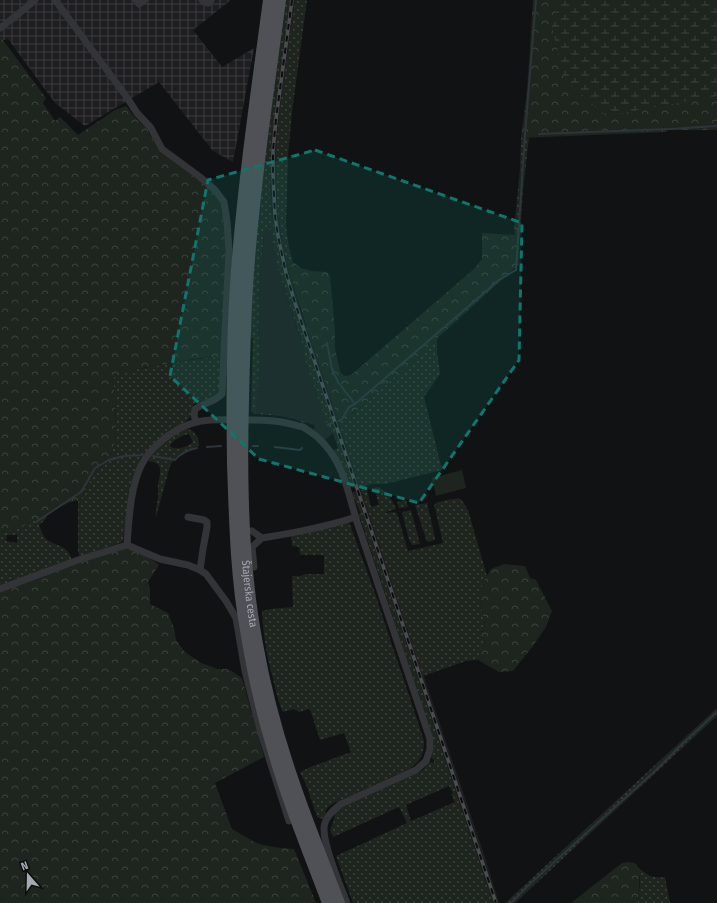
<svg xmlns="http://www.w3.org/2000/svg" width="717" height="903" font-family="'Fira Sans Condensed',sans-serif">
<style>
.built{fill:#1e1e20}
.industrial{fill:url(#industrial-grid)}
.grass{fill:url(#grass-dots);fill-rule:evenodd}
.forest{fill:url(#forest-crowns)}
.wetland{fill:url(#wetland-marsh)}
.park{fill:#1e251e}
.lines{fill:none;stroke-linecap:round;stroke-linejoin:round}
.stream{stroke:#2c353b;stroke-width:2}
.street{stroke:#333438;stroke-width:7}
.primary{stroke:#4f5156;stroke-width:12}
.rail-casing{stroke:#4a4c50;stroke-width:3.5}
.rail{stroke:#0c0d0e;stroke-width:2;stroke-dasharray:6;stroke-linecap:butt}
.marked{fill:#0f766e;fill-opacity:0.2;stroke:#0f766e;stroke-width:3;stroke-dasharray:8 5;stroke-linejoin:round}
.labels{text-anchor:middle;stroke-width:3;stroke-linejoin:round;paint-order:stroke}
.street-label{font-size:11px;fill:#a4a9b3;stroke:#0c0d0e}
</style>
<defs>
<pattern id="industrial-grid" width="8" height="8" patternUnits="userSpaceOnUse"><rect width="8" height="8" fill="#1e1e20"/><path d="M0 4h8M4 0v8" fill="none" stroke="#3c3c3e"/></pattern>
<pattern id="grass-dots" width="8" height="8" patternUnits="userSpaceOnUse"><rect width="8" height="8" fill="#1e251e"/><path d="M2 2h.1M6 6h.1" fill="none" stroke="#3c423c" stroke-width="1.8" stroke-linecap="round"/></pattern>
<pattern id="forest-crowns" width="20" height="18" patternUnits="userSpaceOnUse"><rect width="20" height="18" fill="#1e251e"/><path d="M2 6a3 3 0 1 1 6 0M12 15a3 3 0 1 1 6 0" fill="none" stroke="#3c423c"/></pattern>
<pattern id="wetland-marsh" width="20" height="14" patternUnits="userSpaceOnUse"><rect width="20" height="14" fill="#1e251e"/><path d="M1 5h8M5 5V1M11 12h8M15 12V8" fill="none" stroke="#3c423c"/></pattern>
</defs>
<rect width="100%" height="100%" fill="#111213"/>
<!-- built -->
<path class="built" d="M290,0H295L277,142L276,184L277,212L287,265L295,291L302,315L315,349L360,487L355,488L293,303L283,270L274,226L270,201V185L273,139Z
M271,230L278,269L298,332L302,343L304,357L326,422L332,434L325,440L314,430L315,425H314L282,415L256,412V396L260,351L258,332V303L264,231Z
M361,490L485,857L499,903H493L356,491Z"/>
<!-- industrial -->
<path class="industrial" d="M0,0H231L193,30L222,67L254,48L233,162L213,151L159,82L85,126L55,103L8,39L0,41Z"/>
<!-- grass -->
<path class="grass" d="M284,0H290L273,139L270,185V201L274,226L283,270L293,303L355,488L349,487L333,451L338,448L333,433L332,434L326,422L304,357L302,343L278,269L271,230L264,231L258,303H259L258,332L260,351L256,412L282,415L306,422L304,423C289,415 271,415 255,414L251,411L253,338H251L249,326L252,269Z
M295,0H307L292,112L288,157L286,226L289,248L293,262L287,265L277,212L276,184V152L279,116Z
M521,138H529L523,190L520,235L515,219L520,169Z
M437,338V352L440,374L424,397L442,470L385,484H372L360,487L339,423L360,408L376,394Z
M216,357L222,359L219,393L212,398L196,403L193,405C191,414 191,419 182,424L151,447L141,458L132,486L123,541L120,543L80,557L78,551V501L81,499C90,482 92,471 110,461L116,436L115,396L113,382L114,377L118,373L121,372L182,361Z
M186,429C194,429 199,437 199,445C187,453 178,451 170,466L156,517C155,510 157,505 158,498C159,494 157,489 158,485C160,472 165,463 148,461C157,448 170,434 186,429ZM189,434L193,442C187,447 176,451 170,446C172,440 183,435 189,434Z
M378,487C386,490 393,501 396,509L386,512V513L393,512L397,513L408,551L443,543L434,504C442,501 452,498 461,499L468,510L487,576C475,598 482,604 485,626V629L481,632L486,644L481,651L478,660L466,661L423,676L361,490L367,489L371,507L379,505L374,488Z
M356,491L493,903H353L336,856L407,823L399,807L333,837L330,830L334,820L335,813L341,808L416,774L423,770L429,762L434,763V760L431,758L434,745L432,735L359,515L360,512L352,493ZM449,786L453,793L451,794L455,802L411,821L406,805Z
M406,500L408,507L399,508L397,502Z
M427,503L433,528L435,540L427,542L415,505Z
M411,510L420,544L412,545L409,540L402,512Z
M49,512L44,521L39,525C41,529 43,536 46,539C57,547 69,545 72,561L0,588V532C20,530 31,521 49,512ZM7,535H17V543L6,541Z
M349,522L375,593L392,645L409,695L424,741C424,756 420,761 409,769L334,803L328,807L325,812L326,813L323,818L321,819L317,817L307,787L300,772L313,766L351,752L344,733L320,740L310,709L299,712L294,709L283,712C278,702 276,691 273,679C267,657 263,634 262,611L271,609L293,607L292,576H301L305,574H324V555H300L299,547L292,546L291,536Z
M717,708V716L515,903H505Z
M638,867C648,876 651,878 665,877L670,903H638L640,881Z"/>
<!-- forest -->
<path class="forest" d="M533,0H717V130H667V132L521,138L527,91Z
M0,36L46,98L43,103L55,121L60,117L78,135L115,110L126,106L133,115L147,129L160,152L204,184L216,195L222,204L226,241L222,359C210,354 169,364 154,366C142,368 130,370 118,373L114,377L113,382L115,396L116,436L110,461C92,471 90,482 81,499C76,502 71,501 66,504C59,507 51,511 43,515C27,524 20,530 0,532Z
M515,219L520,235L519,260L518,265L376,394L360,408L339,423C322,370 303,318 287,265L293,262L301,268L312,271L327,272L330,276L335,330V349L340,371L343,375L346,376L351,375L475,268L482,259V233L515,235L514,227Z
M125,549C138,551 149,557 159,565L148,582L150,588V604L168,613L174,628L176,640L181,647L185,652L201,663L218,669H226L230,670L242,678L264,757L215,783L232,829C238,832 244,836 251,840C263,847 281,848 294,849L316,903H0V591L91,557Z
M504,564L525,566L530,578L536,580L552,611L546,627L533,646L513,671L499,672L478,660L481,651L486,644L484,639H481L480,634L485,629V626L480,599V591L484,581L491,569Z
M629,862C632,863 634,862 636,864C642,870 638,894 638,903H571L622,863Z"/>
<!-- wetland -->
<path class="wetland" d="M562,0H717V96L606,116L564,79L551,22Z"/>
<!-- park -->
<path class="park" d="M462,470L466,488L436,496L432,478Z"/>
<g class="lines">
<!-- stream -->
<path class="stream" d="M539,134L670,129L717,126
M327,343L332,369L338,382L355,404
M339,421L342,419L349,407L355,404L499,280L516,270L525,134L536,0
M328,425L332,423
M253,446H258
M207,447L221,446
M275,447L300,450L302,448
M153,456L175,460C181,453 187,450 197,448
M36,522L81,492L95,468L109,460L124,456L143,455
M511,903L531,883L655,771L680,746L717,712"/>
<!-- street -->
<path class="street" d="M55,0L126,96L137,113L151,128L162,149L200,177L215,190L224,202L227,221L229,251L222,394C213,403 205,402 195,409L194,415L196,422
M136,0L139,4L144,0
M202,0L204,2L208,3L211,0
M0,28L12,19L35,0
M188,517L204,520L207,522V527L203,549L200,570
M252,531L262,538C294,533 325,527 356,517
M254,567L252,547L262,538
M0,589L78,560L127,545
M289,821L260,730L245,671L236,618L226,601L206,574L200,570L188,565L160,559L127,545C129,520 130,487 142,464C151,447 172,430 190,424C207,418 226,420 244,420C262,420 280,420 298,426C301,426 304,427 306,429C313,433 320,439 325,445C344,466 349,496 357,522L430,739V749L426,761L416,770L341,804C335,809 327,815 325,823C319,837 341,887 347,903"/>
<!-- primary -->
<g class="primary">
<path d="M269,0C257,90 244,180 237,270C232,335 232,400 233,464C235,519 236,575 246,630C252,667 260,705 271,742C286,797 308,850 328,903"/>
<path id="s1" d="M280,0C268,90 255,180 248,271C245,314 244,357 243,400C241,479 242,565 257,644C265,689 277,734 292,778C306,820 323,861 339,903"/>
</g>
<defs>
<path id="rail" d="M292,0L276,119L273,151V174L275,216L278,236L286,273L295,303L496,903"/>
</defs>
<!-- rail casing -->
<use href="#rail" class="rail-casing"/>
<!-- rail -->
<use href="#rail" class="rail"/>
</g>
<!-- marked area -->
<path class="marked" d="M315,150L522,223L519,360L419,503L259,459L170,376L208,180Z"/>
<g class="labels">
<!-- street labels -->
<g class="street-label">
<text dy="4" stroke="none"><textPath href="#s1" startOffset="596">Štajerska cesta</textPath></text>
</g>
</g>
<!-- north arrow -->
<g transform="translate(28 875) rotate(340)" stroke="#0c0d0e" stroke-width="3" paint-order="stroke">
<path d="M0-3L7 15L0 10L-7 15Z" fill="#a4a9b3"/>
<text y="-6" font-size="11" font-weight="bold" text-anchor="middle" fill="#a4a9b3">N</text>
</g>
</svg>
